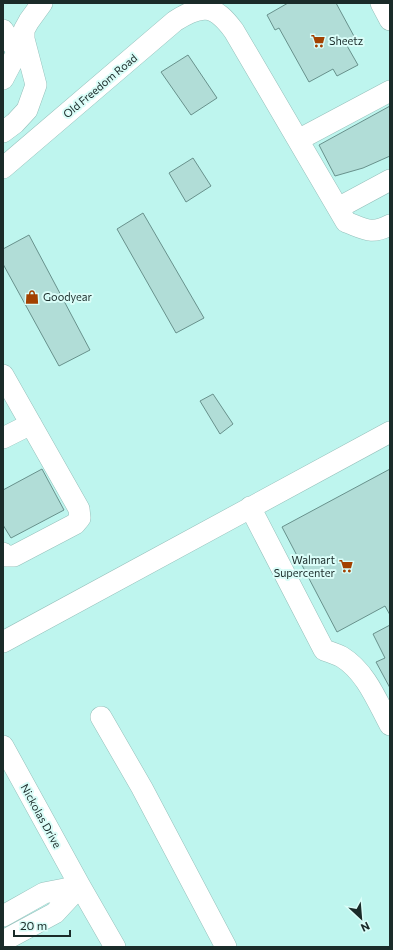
<svg xmlns="http://www.w3.org/2000/svg" width="393" height="950" font-family="Commissioner,sans-serif">
<style>
.built{fill:#bef5ee}
.building{fill:#b1ddd7;stroke:#68918c}
.lines{fill:none;stroke-linecap:round;stroke-linejoin:round}
.minor-casing{stroke:#95c0bb;stroke-width:22}
.minor{stroke:#fff;stroke-width:21}
.labels{text-anchor:middle;stroke-width:4;stroke-linejoin:round;paint-order:stroke}
.poi-label{font-size:11px;fill:#1a2b29;stroke:#dafdf8;text-anchor:start}
.street-label{font-size:11px;fill:#1a2b29;stroke:#dafdf8}
</style>
<rect width="100%" height="100%" fill="#dafdf8"/>
<!-- built -->
<path class="built" d="M3,3H390V947H3Z"/>
<!-- building -->
<path class="building" d="M288,3H336L355,38L346,44L358,65L337,76L333,69L309,82L279,28L275,30L267,15Z
M188,55L217,98L191,115L161,72Z
M390,106V156L363,168L335,176L319,145Z
M193,158L211,186L186,202L169,173Z
M143,213L204,318L176,333L117,229Z
M29,235L90,350L59,366L3,264V249Z
M213,394L233,424L220,434L200,401Z
M42,469L64,510L11,538L3,525V490Z
M390,469V615L385,606L337,632L282,527Z
M390,625V688L376,662L385,658L373,634Z"/>
<g class="lines">
<defs>
<path id="minor" d="M381,3L390,20
M3,30L17,51
M3,79L24,39
M3,132L15,123L27,110L36,85L24,39V30L29,21L42,3
M298,140L390,91
M3,168L175,21C203,3 215,5 234,31L346,222C365,229 371,235 390,225
M338,208L390,180
M3,375L79,509L80,518L75,524L14,556H5L3,553
M3,438L31,424
M250,507L324,650C330,652 336,654 342,657C366,672 377,701 390,725
M3,642L390,432
M101,717L142,788L226,947
M3,746L80,886L115,947
M3,916L44,893L80,886
M3,941L55,913L80,886"/>
</defs>
<!-- minor casing -->
<use href="#minor" class="minor-casing"/>
<!-- minor -->
<use href="#minor" class="minor"/>
</g>
<!-- icons -->
<defs>
<symbol id="supermarket-bare" viewBox="-9 -9 18 18"><path d="M-6-5.5h2.5l.6 2H6L4.5 2H-2.5L-4.4-4H-6ZM-1.5 3.2a1.3 1.3 0 1 0 .1 0ZM3 3.2a1.3 1.3 0 1 0 .1 0Z" fill="#a34100" stroke="#dafdf8" stroke-width="2.5" paint-order="stroke"/></symbol>
<symbol id="shop-bare" viewBox="-9 -9 18 18"><path d="M-5-2.5h2.3a2.7 3.5 0 0 1 5.4 0H5L5.5 6h-11ZM-1.5-2.5h3a1.5 2.3 0 0 0-3 0Z" fill="#a34100" stroke="#dafdf8" stroke-width="2.5" paint-order="stroke"/></symbol>
</defs>
<g fill-rule="evenodd">
<use href="#supermarket-bare" x="308" y="31" width="20" height="20"/>
<use href="#shop-bare" x="22" y="287" width="20" height="20"/>
<use href="#supermarket-bare" x="336" y="556" width="20" height="20"/>
</g>
<g class="labels">
<!-- poi labels -->
<g class="poi-label">
<text x="329" y="45">Sheetz</text>
<text x="43" y="301">Goodyear</text>
<text x="335" y="564" text-anchor="end">Walmart<tspan x="335" dy="13">Supercenter</tspan></text>
</g>
<!-- street labels -->
<g class="street-label">
<text transform="translate(100 86) rotate(-40)" y="4">Old Freedom Road</text>
<text transform="translate(41 816) rotate(61)" y="4">Nickolas Drive</text>
</g>
</g>
<!-- border -->
<rect width="393" height="950" fill="none" stroke="#1a2b29" stroke-width="8"/>
<!-- north arrow -->
<g transform="translate(361 918) rotate(154)" stroke="#dafdf8" stroke-width="3" paint-order="stroke">
<path d="M0-3L7 15L0 10L-7 15Z" fill="#1a2b29"/>
<text y="-6" font-size="11" font-weight="bold" text-anchor="middle" fill="#1a2b29">N</text>
</g>
<!-- scale -->
<path d="M14 930v6h56v-6" fill="none" stroke="#1a2b29" stroke-width="2"/>
<text x="20" y="930" font-size="12" fill="#1a2b29" stroke="#dafdf8" stroke-width="3" paint-order="stroke">20 m</text>
</svg>
